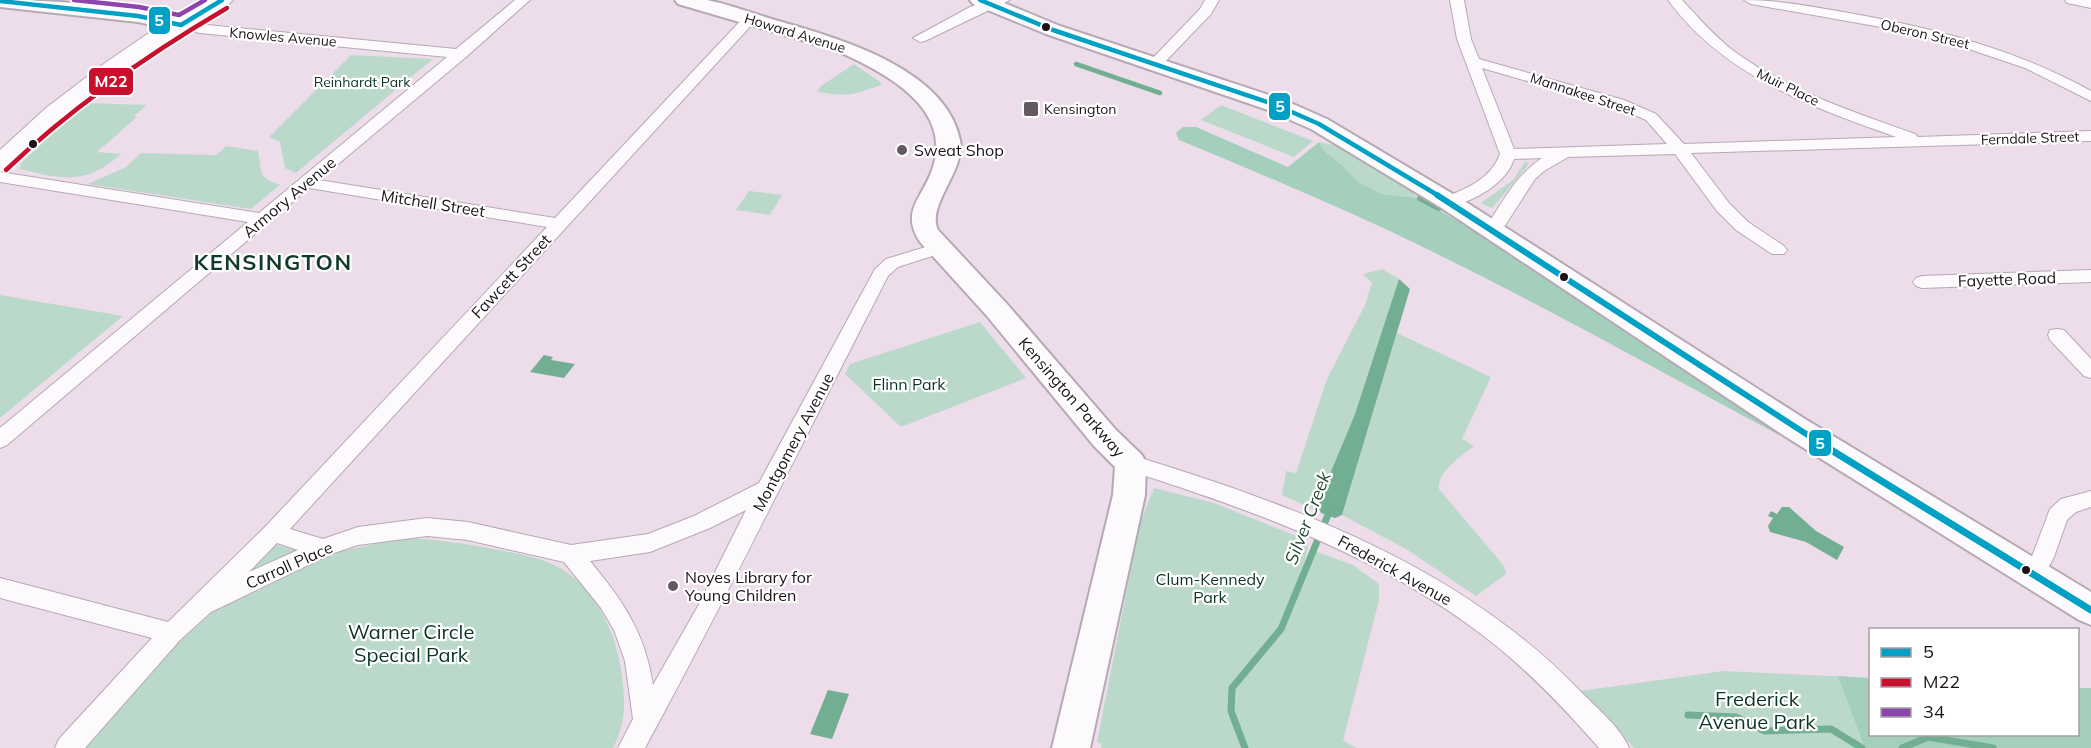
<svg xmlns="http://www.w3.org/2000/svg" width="2091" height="748" font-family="Mulish,sans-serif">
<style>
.green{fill:#bbd9cb}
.forest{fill:#a4cfbc}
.water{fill:#71ae92}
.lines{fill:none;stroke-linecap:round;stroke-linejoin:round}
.stream-far2{stroke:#71ae92;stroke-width:4.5}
.stream-far1{stroke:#71ae92;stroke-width:6}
.stream{stroke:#71ae92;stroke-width:7}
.street-casing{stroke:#b6a9b4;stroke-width:2}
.secondary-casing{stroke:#b6a9b4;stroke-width:4}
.primary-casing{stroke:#b6a9b4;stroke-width:2}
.street{fill:#fcfafc;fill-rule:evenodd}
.secondary{fill:#fcfafc;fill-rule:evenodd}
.primary{fill:#fcfafc;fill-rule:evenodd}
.bus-1-far2-casing{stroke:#fff;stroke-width:8}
.bus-1-far1-casing{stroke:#fff;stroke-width:10}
.bus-1-casing{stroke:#fff;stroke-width:11}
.bus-2-casing{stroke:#fff;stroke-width:8}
.bus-3-casing{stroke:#fff;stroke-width:8}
.bus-1-far2{stroke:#01a1c5;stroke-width:4.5}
.bus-1-far1{stroke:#01a1c5;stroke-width:6}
.bus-1{stroke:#01a1c5;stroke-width:7}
.bus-2{stroke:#c8102e;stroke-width:4.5}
.bus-3{stroke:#8e44ad;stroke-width:4.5}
.bus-dot{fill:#1b121a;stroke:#fff;stroke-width:2}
.poi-dot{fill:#645963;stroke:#fff;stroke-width:2}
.labels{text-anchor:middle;stroke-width:4.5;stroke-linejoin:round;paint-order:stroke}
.far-street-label{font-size:14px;fill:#1b121a;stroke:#fff}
.far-park-label{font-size:14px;fill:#0b3422;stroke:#fff}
.far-poi-label{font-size:14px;fill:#1b121a;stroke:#fff;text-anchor:start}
.poi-label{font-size:16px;fill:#1b121a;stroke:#fff;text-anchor:start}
.street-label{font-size:16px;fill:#1b121a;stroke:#fff}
.park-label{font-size:16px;fill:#0b3422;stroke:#fff}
.water-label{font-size:18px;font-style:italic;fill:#214834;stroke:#fff}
.near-park-label{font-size:20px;fill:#0b3422;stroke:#fff}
.district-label{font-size:22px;font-weight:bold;letter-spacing:1.5px;fill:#103b27;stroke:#fff}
.line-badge{stroke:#fff;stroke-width:2}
.badge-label{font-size:16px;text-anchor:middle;font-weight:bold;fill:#fff}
</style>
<rect width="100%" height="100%" fill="#eddcea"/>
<!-- green -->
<path class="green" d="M351,55L433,59L296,173L285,168L280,142L269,137Z
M854,64L883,84C854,95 848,97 817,92L821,86Z
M85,103L147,105L134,116L137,117L97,152L121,154C85,186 63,179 20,169L21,163Z
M1221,105L1313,141L1294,157L1201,120Z
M1319,142L1348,148L1363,162L1411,190L1417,198L1382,194L1357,181L1343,166L1324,151Z
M226,146L258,151C263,172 255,176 280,185L251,209L88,184L126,167L141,153L216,155Z
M1525,162L1529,163L1525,169L1492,208L1481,203L1513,180Z
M749,191L782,195L770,215L736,210Z
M1382,269L1399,279L1355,414L1315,510L1282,495L1286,471L1296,473L1327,379L1365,305L1372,283L1363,274Z
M0,295L123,316L0,418Z
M980,322L1026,378L901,427L845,374L850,364Z
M1397,333L1491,377L1462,439L1474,446C1461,457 1438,470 1439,489L1504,566L1506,574L1476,596L1406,549L1342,515Z
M1154,488L1214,503L1301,538L1308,546L1302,574L1312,550L1353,565L1379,584V600L1343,741L1357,748H1101L1102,744L1097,742L1140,523Z
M403,538C433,539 463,543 493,549C514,553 535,556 554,565C591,582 614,627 620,664C625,695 628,719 613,748H81L153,666L216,609L327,554Z
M276,545L297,550L247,574Z
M1724,671L1870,678V734H2078L2091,748H1634L1580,691Z"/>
<!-- forest -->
<path class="forest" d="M1183,127H1196L1288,167L1319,142L1324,151L1343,166L1357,181L1382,194L1417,198L1517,254L1789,433L1779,435C1663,373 1548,308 1429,250C1348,210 1263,175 1179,140L1176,133Z
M1838,676L1870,678V734H2078V688H2091V748H1865Z"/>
<!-- water -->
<path class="water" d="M1399,279L1410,289L1342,515L1335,518L1321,513L1317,505L1355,414Z
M544,355L553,357L551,360L575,364L564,378L530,372Z
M1782,507H1789L1816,531L1844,547L1837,560L1806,542L1770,532L1768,526L1773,518L1768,516L1771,511L1777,514Z
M828,690L849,694L832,739L810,734Z"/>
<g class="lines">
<!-- stream-far2 -->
<path class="stream-far2" d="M1076,64L1160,93"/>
<!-- stream-far1 -->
<path class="stream-far1" d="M1420,198L1439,208"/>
<!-- stream -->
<path class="stream" d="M1688,715L1736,717L1765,731L1831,729L1862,748
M1245,748L1231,711L1232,688L1281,629L1330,510
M1902,748L1928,737L1993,748"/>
<defs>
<path id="street" d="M515,0H530L466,57L319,180L555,218L745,16L750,15L757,19L290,529L323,539L358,527L427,518L468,522L571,545L648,534L694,516L759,483L875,269L886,259L939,243L945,244L948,248L945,252L898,267L888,276C807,433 729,593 645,748H618L633,719L625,661L614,630L601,608L564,562L468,540L427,536L358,545L331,554L211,612L180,640L85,748H55L59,739L152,638L0,598V578L168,622L265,527L547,227L309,188L7,445L0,448V428L248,222L0,182V172L259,213L447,57L200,33L176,28L174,25L176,22L456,49ZM746,510L698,606L653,685C645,632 623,601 590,561L650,552L710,528ZM277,543L298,550L249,572Z
M991,0H1010L925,41L920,42L913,38L970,7Z
M1205,0H1219L1211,14L1160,67H1150L1148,64L1150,61L1200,9Z
M1450,0H1464L1471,39L1479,59L1624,100L1656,114L1684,144L1896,137C1811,107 1724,76 1668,0H1682C1699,18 1715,37 1735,52C1789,91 1853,112 1915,134L1918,137L2091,131V141L1691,153L1729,203L1748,222L1784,246L1787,250L1784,254H1772L1736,230L1717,211L1675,154L1568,157L1544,171L1535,179L1499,235H1487L1484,231C1501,204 1515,176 1542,158L1514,159C1506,184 1474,201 1449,207L1441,202L1443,198C1466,189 1491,179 1500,154L1457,39ZM1482,68L1614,106L1646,120L1667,144L1514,149Z
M1744,0C1780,0 1814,7 1849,13C1934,28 2015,49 2091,91V101L2025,68L1957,45L1892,29L1751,4Z
M2065,0H2091V8L2067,3Z
M2091,270V282L1922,288L1916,286L1913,282L1916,278L1922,276Z
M2057,329L2064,330L2091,359V378L2084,376L2050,340L2048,335L2050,330Z
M1131,455C1294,505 1461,566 1582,693C1598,709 1620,727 1629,748H1599C1564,708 1528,670 1485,637C1379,555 1250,509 1124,469L1120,463L1124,457Z
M2091,491V507L2076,512L2067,520L2054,557L2041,581L2033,584L2025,581L2022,574L2033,554L2050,509L2061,499Z"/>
<path id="secondary" d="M0,0C63,0 127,6 188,21L191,25L188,29L181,31L138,22L0,7Z
M675,0C686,0 697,0 707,0C732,5 757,15 782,22C840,39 946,69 960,140C966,170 926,205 938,230L1007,304L1116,430L1142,455L1146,463L1145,495L1090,748H1052L1113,495L1115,467L1094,446L987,316L920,242C900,211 922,199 932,170C955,107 882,71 835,50L678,4Z
M970,0H997L1060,26L1284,100L1327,119L1458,197L1805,419L2091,592V625L2079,620L1783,435L1440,207L1311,129L1268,110L1046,34L973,4Z"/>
<path id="primary" d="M207,0H233L229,4C207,18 184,31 162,45C106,80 56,123 9,169L0,172V150L46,108L105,63L146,35Z"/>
</defs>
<!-- street casing -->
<use href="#street" class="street-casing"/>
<!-- secondary casing -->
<use href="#secondary" class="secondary-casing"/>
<!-- primary casing -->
<use href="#primary" class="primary-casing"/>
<!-- street -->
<use href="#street" class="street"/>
<!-- secondary -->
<use href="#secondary" class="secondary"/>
<!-- primary -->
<use href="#primary" class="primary"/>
<defs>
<path id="bus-1-far2" d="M980,0L1053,30L1276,105L1319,124L1439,196
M0,1L138,16L181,25L222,0"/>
<path id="bus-1-far1" d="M1437,195L1817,441"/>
<path id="bus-1" d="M1815,440L2091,610"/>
<path id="bus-2" d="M6,170C73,106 147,55 227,8"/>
<path id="bus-3" d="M74,0L139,7L179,15L205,0"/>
</defs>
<!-- bus-1-far2 casing -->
<use href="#bus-1-far2" class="bus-1-far2-casing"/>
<!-- bus-1-far1 casing -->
<use href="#bus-1-far1" class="bus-1-far1-casing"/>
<!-- bus-1 casing -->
<use href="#bus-1" class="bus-1-casing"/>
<!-- bus-2 casing -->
<use href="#bus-2" class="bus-2-casing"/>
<!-- bus-3 casing -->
<use href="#bus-3" class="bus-3-casing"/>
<!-- bus-1-far2 -->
<use href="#bus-1-far2" class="bus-1-far2"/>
<!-- bus-1-far1 -->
<use href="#bus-1-far1" class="bus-1-far1"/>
<!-- bus-1 -->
<use href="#bus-1" class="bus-1"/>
<!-- bus-2 -->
<use href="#bus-2" class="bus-2"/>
<!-- bus-3 -->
<use href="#bus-3" class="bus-3"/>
</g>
<!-- markers -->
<g class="bus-dot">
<circle cx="1046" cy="27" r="5"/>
<circle cx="33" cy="144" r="5"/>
<circle cx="1564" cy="277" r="5"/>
<circle cx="2026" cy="570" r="5"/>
</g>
<g class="poi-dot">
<rect x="1023" y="101" width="16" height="16" rx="3"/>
<circle cx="902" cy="150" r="6"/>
<circle cx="673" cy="586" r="6"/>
</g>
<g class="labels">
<!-- far-street labels -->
<g class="far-street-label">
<text transform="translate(795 33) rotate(17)" y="5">Howard Avenue</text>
<text transform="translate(1925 34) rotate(13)" y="5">Oberon Street</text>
<text transform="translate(283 37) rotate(5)" y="5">Knowles Avenue</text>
<text transform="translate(1788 87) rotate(26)" y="5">Muir Place</text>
<text transform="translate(1583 94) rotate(18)" y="5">Mannakee Street</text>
<text transform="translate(2030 138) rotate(-2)" y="5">Ferndale Street</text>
</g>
<!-- far-park labels -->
<g class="far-park-label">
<text x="362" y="87">Reinhardt Park</text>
</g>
<!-- far-poi labels -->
<g class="far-poi-label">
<text x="1044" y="114">Kensington</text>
</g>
<!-- poi labels -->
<g class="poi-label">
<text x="914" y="156">Sweat Shop</text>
<text x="685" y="583">Noyes Library for<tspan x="685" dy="18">Young Children</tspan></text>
</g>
<!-- street labels -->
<g class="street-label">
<text transform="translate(289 197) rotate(-40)" y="6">Armory Avenue</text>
<text transform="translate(433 203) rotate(9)" y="6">Mitchell Street</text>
<text transform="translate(511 276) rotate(-47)" y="6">Fawcett Street</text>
<text transform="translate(2007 279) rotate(-2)" y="6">Fayette Road</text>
<text transform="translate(1072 397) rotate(49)" y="6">Kensington Parkway</text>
<text transform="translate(793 442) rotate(-62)" y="6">Montgomery Avenue</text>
<text transform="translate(289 565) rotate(-24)" y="6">Carroll Place</text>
<text transform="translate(1395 570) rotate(29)" y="6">Frederick Avenue</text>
</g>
<!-- park labels -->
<g class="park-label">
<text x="909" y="390">Flinn Park</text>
<text x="1210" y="585">Clum-Kennedy<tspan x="1210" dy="18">Park</tspan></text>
</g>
<!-- water labels -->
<g class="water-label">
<text transform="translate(1308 518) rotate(-69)" y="6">Silver Creek</text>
</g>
<!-- near-park labels -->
<g class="near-park-label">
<text x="411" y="639">Warner Circle<tspan x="411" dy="23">Special Park</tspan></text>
<text x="1757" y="706">Frederick<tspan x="1757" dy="23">Avenue Park</tspan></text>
</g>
<!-- district labels -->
<g class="district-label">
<text x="273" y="270">KENSINGTON</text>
</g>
</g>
<g class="line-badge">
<rect x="148" y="6" width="23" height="29" rx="6" fill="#01a1c5"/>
<rect x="88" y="67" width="46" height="29" rx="6" fill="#c8102e"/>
<rect x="1268" y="92" width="23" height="29" rx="6" fill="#01a1c5"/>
<rect x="1808" y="429" width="24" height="28" rx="6" fill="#01a1c5"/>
</g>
<g class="badge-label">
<text x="159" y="26">5</text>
<text x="111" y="87">M22</text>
<text x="1280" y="112">5</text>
<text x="1820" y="449">5</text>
</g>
<!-- legend -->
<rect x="1869" y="628" width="210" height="108" fill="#ffffff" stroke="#a4a0a3" stroke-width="1.5"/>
<rect x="1881" y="648" width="30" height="9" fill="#01a1c5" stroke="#a4a0a3" stroke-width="1.5"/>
<text x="1923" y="658" font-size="18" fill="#1b121a">5</text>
<rect x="1881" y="678" width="30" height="9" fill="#c8102e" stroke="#a4a0a3" stroke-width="1.5"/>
<text x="1923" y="688" font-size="18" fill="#1b121a">M22</text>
<rect x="1881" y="708" width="30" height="9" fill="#8e44ad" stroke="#a4a0a3" stroke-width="1.5"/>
<text x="1923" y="718" font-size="18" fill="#1b121a">34</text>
</svg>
